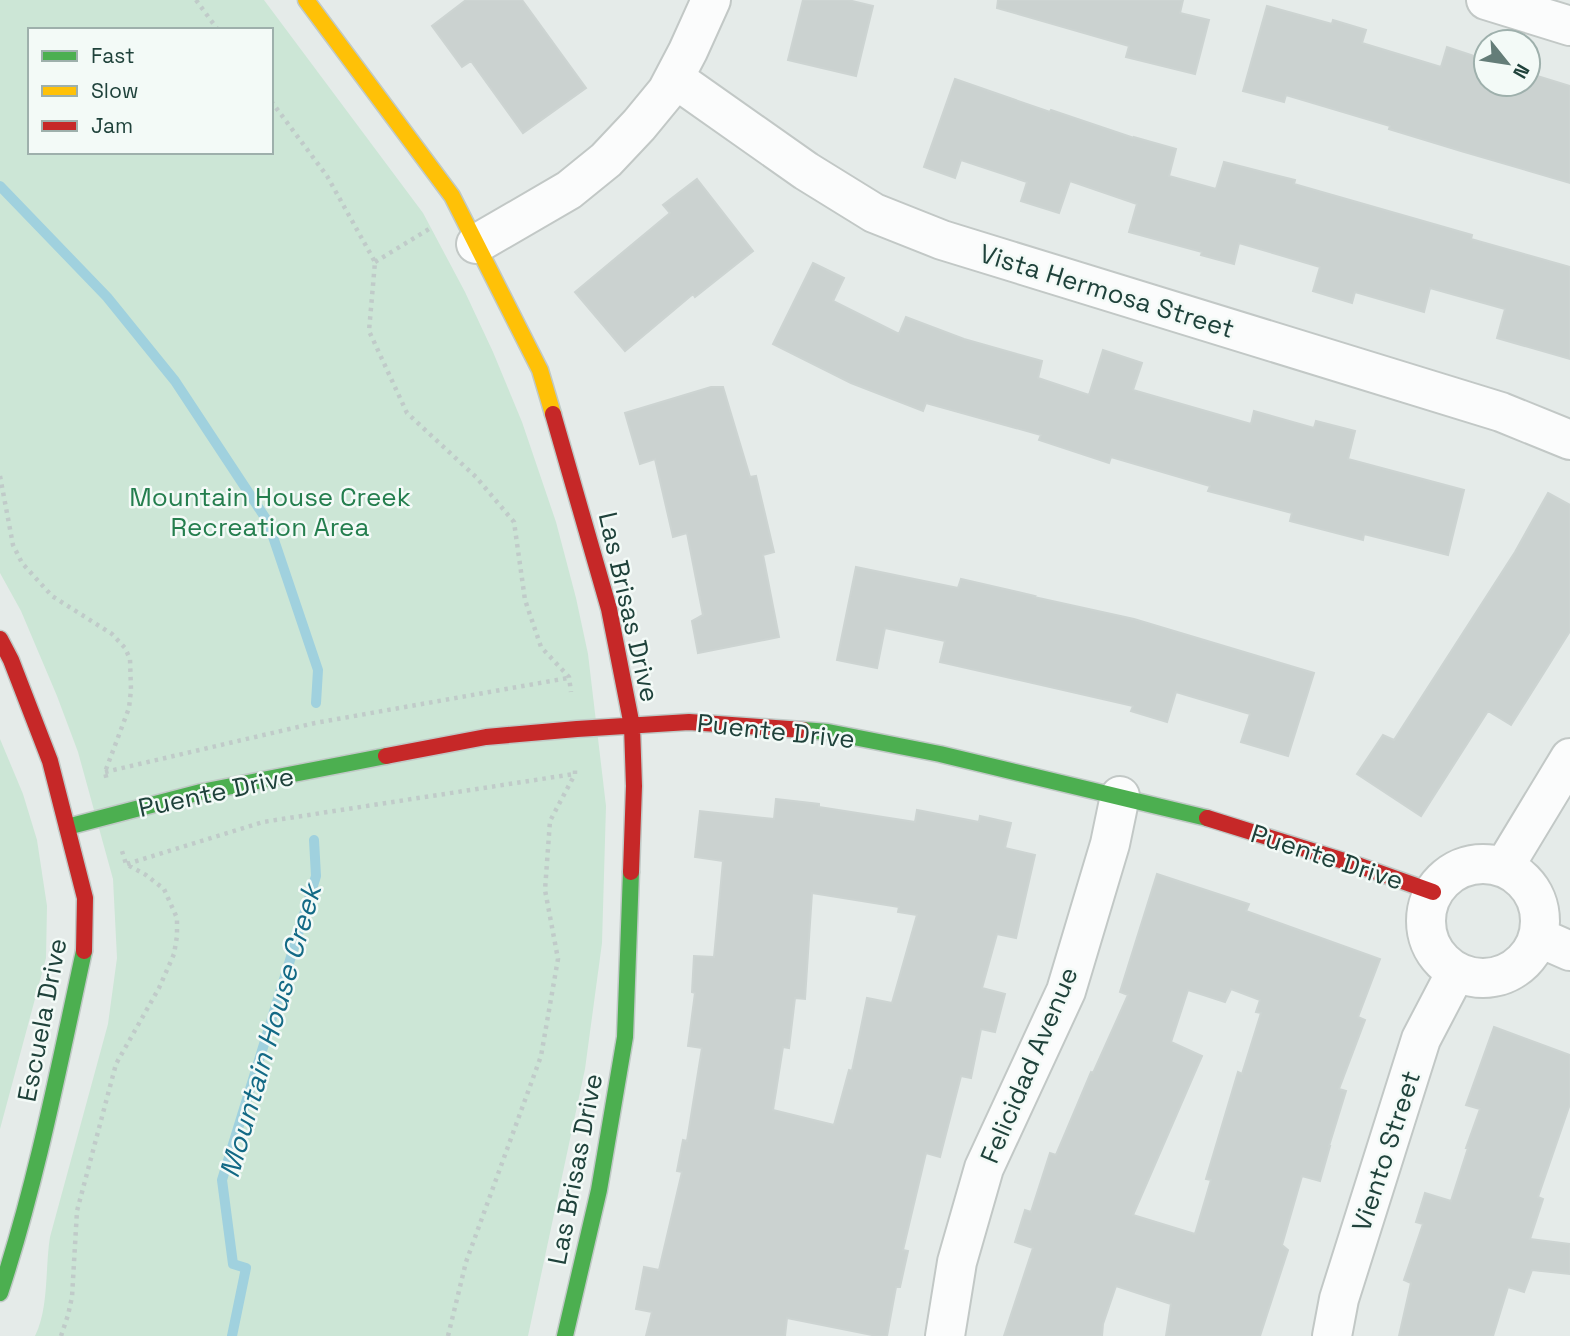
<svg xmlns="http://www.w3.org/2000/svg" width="1570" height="1336" font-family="'Space Grotesk',sans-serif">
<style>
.green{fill:#cce6d6;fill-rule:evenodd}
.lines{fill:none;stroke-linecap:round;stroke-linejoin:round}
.stream{stroke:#a0d1de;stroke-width:10}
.building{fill:#cbd2d0;stroke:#cdd4d2;stroke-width:2;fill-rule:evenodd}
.street-casing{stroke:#c2c8c6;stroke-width:42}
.fast-casing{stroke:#c0c9c6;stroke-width:19}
.slow-casing{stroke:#c0c9c6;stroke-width:19}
.jam-casing{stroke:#c0c9c6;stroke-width:19}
.path{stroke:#c0cbc9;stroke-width:4.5;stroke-dasharray:3.5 5;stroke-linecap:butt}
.street{stroke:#fbfcfc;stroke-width:38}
.fast{stroke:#4caf50;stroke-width:16}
.slow{stroke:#ffc107;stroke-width:16}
.jam{stroke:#c62828;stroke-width:16}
.labels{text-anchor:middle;stroke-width:5;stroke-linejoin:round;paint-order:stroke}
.street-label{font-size:26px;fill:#1f423b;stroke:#f3faf7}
.park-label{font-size:26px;fill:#247e4e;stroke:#f3faf7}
.water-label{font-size:28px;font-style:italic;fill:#126985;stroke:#f3faf7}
</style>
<rect width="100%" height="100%" fill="#e5ebe9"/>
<!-- green -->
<path class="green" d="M0,0H264L423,213L465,292L493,352L522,422L556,522L576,598L588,654L606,806L602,943L585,1069L528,1336H35C49,1308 45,1268 50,1237L108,1024L117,958L113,879L78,752L57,696L21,611L0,573ZM30,30H271V152H30Z
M0,739L23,794L37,840L47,906L46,958L0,1129Z"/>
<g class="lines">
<!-- stream -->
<path class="stream" d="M0,186L107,297L175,381L268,522L318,670L316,703
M232,1336L246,1268L233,1264L222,1180L316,876L314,840"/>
</g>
<!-- building -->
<path class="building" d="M466,0H522L586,88L523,133L471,61L462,67L432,26Z
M803,0H848L873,6L856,76L788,60Z
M998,0H1183L1180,13L1209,20L1195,74L1126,57L1129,46L997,8Z
M1267,6L1332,24L1333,20L1366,30L1362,43L1441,67L1447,47L1486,60V84H1528V73L1570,86V183L1461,151L1389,129L1390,126L1286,95L1284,102L1243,91Z
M955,79L1050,112L1051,110L1134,138V137L1176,149L1169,176L1216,189L1224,162L1295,180L1294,184L1472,235L1471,239L1570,267V359L1497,338L1505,309L1430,288L1424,312L1355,292L1352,303L1313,291L1320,267L1239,243L1234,264L1201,255L1202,252L1129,232L1137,204L1070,181L1059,213L1021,201L1027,182L961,160L955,178L924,167Z
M697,179L753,251L695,297L693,294L625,351L575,292L670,213L663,205Z
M813,263L844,278L833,301L899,334L906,317L964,339L1042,361L1038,378L1089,395L1103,350L1142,363L1133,390L1251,424L1254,411L1314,428L1316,421L1355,431L1348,459L1464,490L1448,555L1364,534L1363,540L1290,521L1292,513L1208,491L1210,486L1111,457L1109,463L1039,440L1041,435L926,403L923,411L851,383L773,344Z
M711,387H723L750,477L756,476L774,552L763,555L779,637L698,653L692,621L703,615L687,533L673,537L655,459L640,464L625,413Z
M1548,493L1570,505V631L1511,725L1488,711L1421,816L1357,774L1383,735L1394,740L1515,552Z
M856,567L958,588L961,579L1035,596L1034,597L1134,619L1314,673L1288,756L1241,742L1250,714L1176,692L1167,722L1131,711L1133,706L940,662L945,641L885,628L877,668L837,660Z
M776,799L819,804V807L915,822L917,810L979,822L980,816L1011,823L1005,848L1035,855L1016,938L997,934L982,988L1005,994L995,1032L981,1029L971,1078L961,1076L940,1157L926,1153L903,1250L908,1251L900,1287H896L887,1336H877L787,1318L785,1336H646L652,1312L636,1309L644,1267L659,1270L682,1172L677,1171L683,1140L687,1141L702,1048L688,1046L695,993L692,992L694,956L714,957L723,861L695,857L700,811L774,819ZM812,893L899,907L898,912L917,915L892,1003L867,998L852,1071L849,1070L834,1125L773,1110L783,1047L789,1048L795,998L805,999Z
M1157,874L1249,904L1246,911L1380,959L1358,1017L1365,1020L1339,1089L1346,1091L1329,1146H1330L1320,1181L1302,1176L1282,1245L1288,1250L1260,1336H1166L1171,1304L1116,1286L1103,1324L1102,1336H1004L1033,1248L1015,1242L1025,1210L1031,1212L1050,1153L1056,1155L1091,1072L1093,1073L1128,995L1120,992ZM1231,989L1260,1000L1256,1012L1261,1013L1242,1074L1238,1072L1206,1179L1211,1180L1195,1234L1133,1215L1202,1056L1171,1042L1188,990L1225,1002Z
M1494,1027L1570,1055V1104L1538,1197L1543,1199L1530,1239L1570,1244V1274L1532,1270L1524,1292L1508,1287L1493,1336H1399L1411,1283L1404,1280L1423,1224L1416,1222L1425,1193L1451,1201L1468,1148H1466L1480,1109L1466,1105Z"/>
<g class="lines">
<defs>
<path id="street" d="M1486,0L1570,26
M674,78L806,171L874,213L942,240L1501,412L1570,440
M476,244L569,190L606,160L639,125L667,91L688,51L711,0
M1426 921a57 57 0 1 1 114 0a57 57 0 1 1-114 0Z
M1504,867L1570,758
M1538,937L1570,951
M945,1336L957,1262L984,1168L1066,991L1110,844L1120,796
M1332,1336L1339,1299L1421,1039L1456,972"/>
<path id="fast" d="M803,730L828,732L940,754L1207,818
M67,827L201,792L386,756
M0,1293C37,1181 59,1066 84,951
M565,1336L599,1190L625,1037L631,872"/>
<path id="slow" d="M306,0L452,196L540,370L553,414"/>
<path id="jam" d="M553,414L609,609L632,726L634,786L631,872
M0,639L11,660L50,761L85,898L84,951
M386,756L486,737L577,729L689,722L803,730
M1207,818L1360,866L1433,892"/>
</defs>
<!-- street casing -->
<use href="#street" class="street-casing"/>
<!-- fast casing -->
<use href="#fast" class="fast-casing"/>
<!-- slow casing -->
<use href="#slow" class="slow-casing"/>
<!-- jam casing -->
<use href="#jam" class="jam-casing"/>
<!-- path -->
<path class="path" d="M196,0L218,30
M271,101L327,176L375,262L369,331L407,413L476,477L514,522L525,600L541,647L569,677L571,692
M375,262L429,229
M0,476L13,545L22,563L52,596L112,634L125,648L130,659L131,690L129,708L105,772L107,781
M105,772L315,723L568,678
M127,864L263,822L574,774
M61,1336L68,1315L72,1297L77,1211L116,1064L159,988L174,954L177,936V918L164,889L146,875L126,864L122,851
M448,1336L466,1262L541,1056L558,959L545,890L550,821L575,774V766"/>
<!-- street -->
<use href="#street" class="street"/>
<!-- fast -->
<use href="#fast" class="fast"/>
<!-- slow -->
<use href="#slow" class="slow"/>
<!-- jam -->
<use href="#jam" class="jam"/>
</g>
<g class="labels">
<!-- street labels -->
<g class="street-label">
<text transform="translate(1107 291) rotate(17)" y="9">Vista Hermosa Street</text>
<text transform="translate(629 607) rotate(77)" y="9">Las Brisas Drive</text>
<text transform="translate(776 731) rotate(6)" y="9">Puente Drive</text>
<text transform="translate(216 792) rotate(-12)" y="9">Puente Drive</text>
<text transform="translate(1327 857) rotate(18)" y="9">Puente Drive</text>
<text transform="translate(42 1020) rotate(-79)" y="9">Escuela Drive</text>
<text transform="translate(1029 1065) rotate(-67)" y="9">Felicidad Avenue</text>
<text transform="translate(1386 1151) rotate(-72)" y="9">Viento Street</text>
<text transform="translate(575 1169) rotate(-79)" y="9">Las Brisas Drive</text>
</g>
<!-- park labels -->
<g class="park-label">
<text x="270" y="506">Mountain House Creek<tspan x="270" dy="30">Recreation Area</tspan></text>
</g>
<!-- water labels -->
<g class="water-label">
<text transform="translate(270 1031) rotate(-74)" y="10">Mountain House Creek</text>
</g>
</g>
<!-- legend -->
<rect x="28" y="28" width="245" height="126" fill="#f3faf7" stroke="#9eb0ac" stroke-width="2"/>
<rect x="42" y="51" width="35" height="10" fill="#4caf50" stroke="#9eb0ac" stroke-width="2"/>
<text x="91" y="63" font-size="21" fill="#1f423b">Fast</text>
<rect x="42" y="86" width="35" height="10" fill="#ffc107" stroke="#9eb0ac" stroke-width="2"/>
<text x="91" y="98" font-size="21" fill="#1f423b">Slow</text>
<rect x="42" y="121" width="35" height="10" fill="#c62828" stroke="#9eb0ac" stroke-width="2"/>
<text x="91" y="133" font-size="21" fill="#1f423b">Jam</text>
<!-- north arrow -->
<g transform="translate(1507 63) rotate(120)"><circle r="33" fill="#f3faf7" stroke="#9eb0ac" stroke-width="2"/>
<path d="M0-5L12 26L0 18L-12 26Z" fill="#647d78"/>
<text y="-10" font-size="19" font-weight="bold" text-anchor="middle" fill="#1f423b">N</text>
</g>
</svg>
